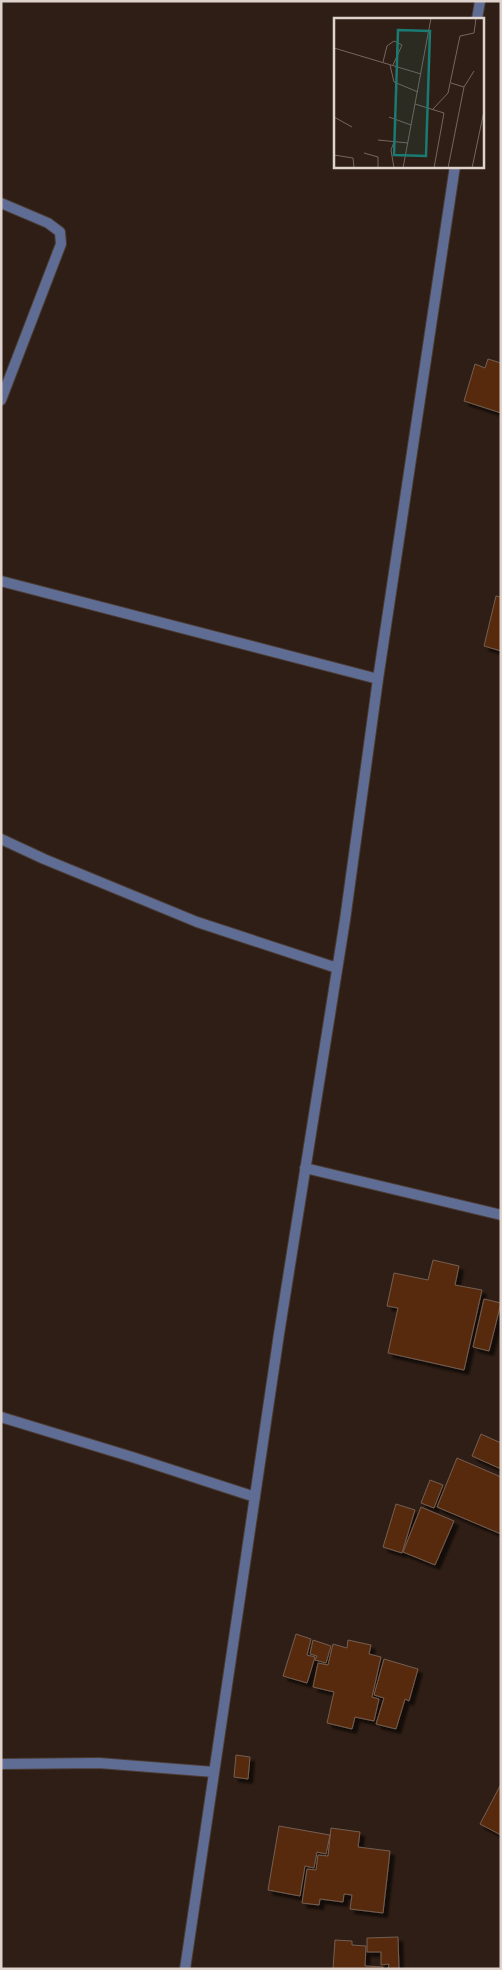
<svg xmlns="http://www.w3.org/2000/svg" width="502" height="1970" font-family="'PT Sans Narrow',sans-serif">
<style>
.building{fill:#592b0b;stroke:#735e53;filter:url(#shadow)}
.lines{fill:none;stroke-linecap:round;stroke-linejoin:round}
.minor-casing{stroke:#4b3b32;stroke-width:12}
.minor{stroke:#5f6d94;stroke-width:10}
.inset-road{fill:none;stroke:#75665f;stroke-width:1}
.view{fill:#197b73;fill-opacity:0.15;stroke:#197b73;stroke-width:2.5}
.inset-edge{fill:none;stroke:#dfd3cd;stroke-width:2.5}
</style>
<defs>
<filter id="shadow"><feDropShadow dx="4.5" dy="4.5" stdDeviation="1" flood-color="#0009"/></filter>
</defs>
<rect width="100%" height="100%" fill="#2f1e15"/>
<!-- building -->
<path class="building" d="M488,359L501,363V413L464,401L475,364L485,368Z
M496,596L501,597V651L484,646Z
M433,1260L459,1266L455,1285L482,1290L464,1370L388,1353L398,1308L387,1306L394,1273L428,1280Z
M484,1299L501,1303L489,1351L473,1347Z
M481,1434L501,1443V1469L472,1456Z
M457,1458L501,1477V1534L437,1507Z
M430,1480L443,1485L434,1508L421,1503Z
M396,1504L415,1510L402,1553L383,1547Z
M421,1507L454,1521L435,1565L403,1552Z
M296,1634L311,1639L307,1655L315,1657L307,1683L283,1676Z
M313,1640L331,1646L326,1663L315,1660L317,1656L310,1654Z
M348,1640L371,1645L369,1654L381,1657L372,1697L379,1699L374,1721L355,1717L352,1729L327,1723L334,1692L313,1687L318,1663L328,1665L333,1644L347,1648Z
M384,1659L418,1669L409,1701L405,1699L396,1729L376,1724L384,1698L374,1695Z
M236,1755L250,1757L248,1779L234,1777Z
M501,1784V1835L480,1824Z
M279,1826L330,1835L326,1854L317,1852L314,1868L305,1866L300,1896L268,1890Z
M331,1828L360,1832L358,1847L390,1851L383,1913L350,1909L352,1895L344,1894L343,1902L320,1899L319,1905L302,1903L307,1869L316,1870L318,1855L328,1856Z
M398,1937L399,1969H388L389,1964L381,1965V1952H367V1938Z
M335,1940L352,1941V1945L366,1946L365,1966L383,1967V1969H333Z"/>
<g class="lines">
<defs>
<path id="minor" d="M477,19L480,1
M1,203L48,223L60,232L61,244L1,400
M1,581L378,679
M1,839L44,859L197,922L337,968
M305,1168L501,1215
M1,1417L132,1457L255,1497
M1,1764L99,1763L214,1772
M185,1969L279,1334L345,920L378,679L455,166"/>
</defs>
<!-- minor casing -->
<use href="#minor" class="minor-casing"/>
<!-- minor -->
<use href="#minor" class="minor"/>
</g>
<!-- overview -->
<g transform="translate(334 18)">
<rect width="150" height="150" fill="#2f1e15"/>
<path class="inset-road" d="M0,30L87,56M49,44L53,28L60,23L68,27L59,47M56,47L60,64L84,74M117,65L130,69L140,53M81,86L110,95L100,150M99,91L114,75L126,18L140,15L142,0M0,99L18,109M55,99L77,107M44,122L74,125M30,135L44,139V150M0,137L19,140L20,150M60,150L57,132L60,124M69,150L97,0M114,150L130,69M138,150L150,93"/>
<path class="view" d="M64,12L96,13L92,138L60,137Z"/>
<rect width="150" height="150" class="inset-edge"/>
</g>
<!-- border -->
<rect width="502" height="1970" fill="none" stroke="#dfd3cd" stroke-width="5"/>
</svg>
